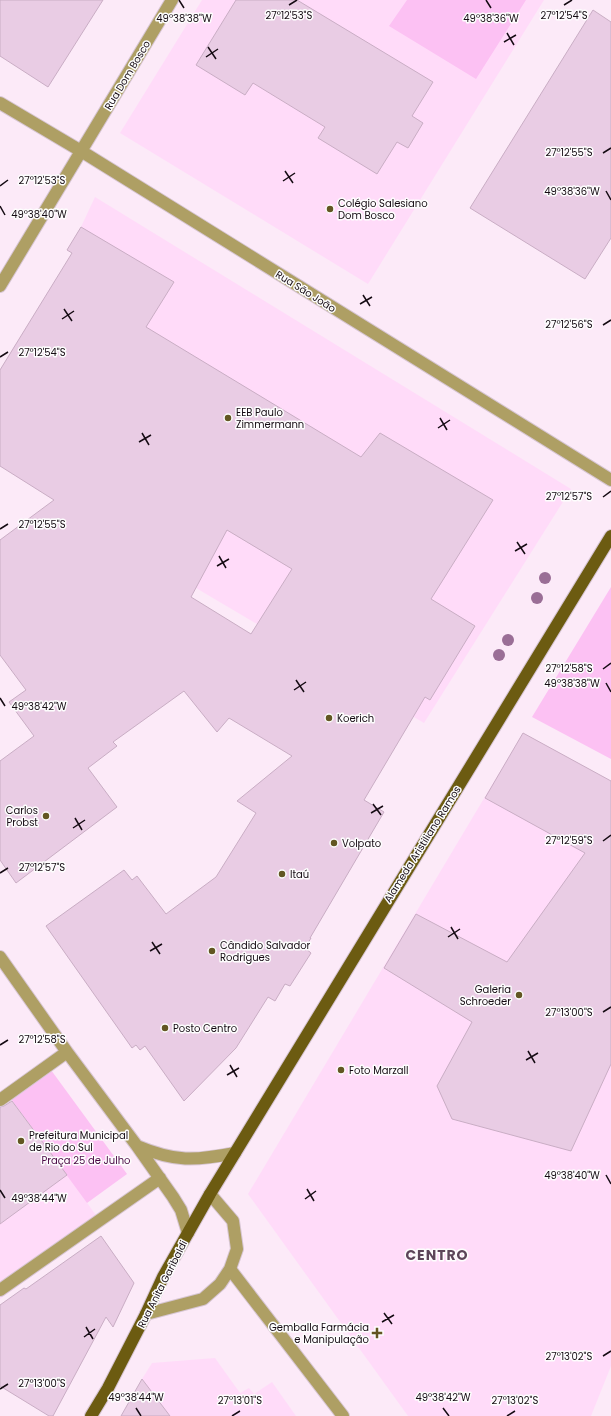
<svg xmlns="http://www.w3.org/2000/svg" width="611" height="1416" font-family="Poppins,sans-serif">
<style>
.built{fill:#ffdbf9}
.green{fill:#fcc1f3}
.building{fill:#e9cce4;stroke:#c9adc4;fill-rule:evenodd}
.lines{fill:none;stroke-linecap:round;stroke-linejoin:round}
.minor-casing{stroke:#d7c6d3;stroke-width:14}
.major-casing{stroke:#d7c6d3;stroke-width:14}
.minor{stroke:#ae9f64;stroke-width:12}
.major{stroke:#6c5b11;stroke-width:12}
.tree{fill:#9a6e96}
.ticks{fill:none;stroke:#150b13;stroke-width:1.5}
.poi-dot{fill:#625622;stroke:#fdfdfd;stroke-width:1.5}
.labels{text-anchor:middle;stroke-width:3;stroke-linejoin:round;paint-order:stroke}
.street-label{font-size:10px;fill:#150b13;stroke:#fdfdfd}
.poi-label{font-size:10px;fill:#150b13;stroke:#fdfdfd;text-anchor:start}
.park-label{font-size:10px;fill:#4a0845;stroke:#fdfdfd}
.district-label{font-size:14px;font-weight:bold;letter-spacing:1px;fill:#5d455a;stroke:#fdfdfd}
.ticks-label{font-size:10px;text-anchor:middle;fill:#150b13;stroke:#fdfdfd;stroke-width:3;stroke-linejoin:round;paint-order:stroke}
</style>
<rect width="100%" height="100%" fill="#fceaf8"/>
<!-- built -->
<path class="built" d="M202,0H544L368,284L120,133Z
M95,197L571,489L424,723L196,588L42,491L41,492L0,466V370L56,279L61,283L77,256L67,250L81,227Z
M523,733L611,781V1366L591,1416H408L248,1194Z
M67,1175L103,1225L0,1299V1224Z
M215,1358L240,1393L249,1388L254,1394L272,1382L296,1416H170L142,1379L152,1363Z"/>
<!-- green -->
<path class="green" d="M407,0H526L476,79L389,26Z
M611,587V759L532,717Z
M51,1070L127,1174L87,1203L11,1099Z"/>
<!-- building -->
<path class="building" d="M0,0H103L48,87L0,56Z
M236,0H297L433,82L412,116L423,123L408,148L397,142L377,174L318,138L325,127L253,83L245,95L196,65Z
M593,10L611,22V238L585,279L470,208Z
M81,227L174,282L146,327L361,457L380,433L493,500L431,599L475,626L430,700L425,697L364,800L384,812L310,938H311L305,948L311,953L290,986L285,984L275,1001L268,997L236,1048L184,1101L145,1046L140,1050L136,1045L132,1048L46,926L124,870L132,880L137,876L166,914L216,877L256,813L237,801L292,756L229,718L217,732L184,691L113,742L117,746L88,768L117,807L16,883L0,860V761L34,736L9,702L26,690L0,655V540L54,500L0,466V370L72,253L67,250ZM227,530L292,569L251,634L191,597Z
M523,733L611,781V1064L571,1151L452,1119L437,1086L472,1022L384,968L416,914L507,962L585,853L485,798Z
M12,1101L67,1175L0,1224V1107L4,1106Z
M101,1236L134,1283L113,1327L106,1317L53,1416H49L0,1386V1305L24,1288L26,1289Z
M142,1379L170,1416H121Z"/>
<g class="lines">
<defs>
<path id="minor" d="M0,103L81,151L611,480
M0,286L172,0
M0,957L67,1052L137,1146L173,1197L181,1210L188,1233
M0,1100L67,1052
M137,1146C175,1162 195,1161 235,1153
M230,1269L343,1416
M0,1290L160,1178
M146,1314L203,1299L220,1284L230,1269L237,1249L233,1221L210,1194"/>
<path id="major" d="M91,1416L108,1388L146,1314L163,1277L210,1194L611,536"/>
</defs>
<!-- minor casing -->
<use href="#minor" class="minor-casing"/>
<!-- major casing -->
<use href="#major" class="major-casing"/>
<!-- minor -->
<use href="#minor" class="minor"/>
<!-- major -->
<use href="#major" class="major"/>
</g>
<!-- trees -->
<g class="tree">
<circle cx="545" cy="578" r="6"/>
<circle cx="537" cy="598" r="6"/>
<circle cx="508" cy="640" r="6"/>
<circle cx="499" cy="655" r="6"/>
</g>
<!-- ticks -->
<path class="ticks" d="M179,0L184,8M486,0L491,8M289,5L297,0M564,5L572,0M507,33L514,45M504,42L516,35M208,47L216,59M206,57L218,49M603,153L611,148M285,171L293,183M283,181L295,173M0,186L8,180M606,191L611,200M0,206L5,215M363,295L370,306M360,304L372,297M64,309L72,321M62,319L74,311M603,325L611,320M0,357L8,352M440,418L447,430M438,428L450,420M142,433L149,445M139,442L151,435M603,497L611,491M0,529L8,524M517,542L525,554M515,551L527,544M219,556L226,568M217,566L229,559M603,669L611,663M296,680L304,692M606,683L611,692M294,690L306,682M0,698L5,706M373,804L381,815M371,813L383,806M75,818L82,830M73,828L85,820M603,841L611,835M0,873L8,868M451,927L458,939M448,937L460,929M152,942L160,954M150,951L162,944M603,1012L611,1007M0,1045L8,1040M528,1051L535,1063M526,1060L538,1053M230,1065L237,1077M227,1075L239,1068M606,1175L611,1184M307,1189L314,1201M0,1190L5,1198M305,1199L316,1191M384,1313L392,1324M382,1322L394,1315M86,1327L93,1339M84,1337L95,1329M603,1356L611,1351M0,1389L8,1384M136,1408L141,1416M443,1408L449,1416M232,1416L240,1411M507,1416L515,1411"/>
<!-- markers -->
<g class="poi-dot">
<circle cx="330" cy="209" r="4"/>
<circle cx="228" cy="418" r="4"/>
<circle cx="329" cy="718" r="4"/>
<circle cx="46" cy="816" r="4"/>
<circle cx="334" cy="843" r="4"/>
<circle cx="282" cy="874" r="4"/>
<circle cx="212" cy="951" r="4"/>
<circle cx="519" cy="995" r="4"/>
<circle cx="165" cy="1028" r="4"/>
<circle cx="341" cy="1070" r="4"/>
<circle cx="21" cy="1141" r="4"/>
<path d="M375 1327h4v4h4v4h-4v4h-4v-4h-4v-4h4z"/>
</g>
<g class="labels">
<!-- street labels -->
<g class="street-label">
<text transform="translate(127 75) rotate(-59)" y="4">Rua Dom Bosco</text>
<text transform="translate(306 291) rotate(32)" y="4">Rua São João</text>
<text transform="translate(422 844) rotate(-58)" y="4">Alameda Aristiliano Ramos</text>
<text transform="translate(162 1284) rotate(-63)" y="4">Rua Anita Garibaldi</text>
</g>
<!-- poi labels -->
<g class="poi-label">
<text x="338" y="207">Colégio Salesiano<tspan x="338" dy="12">Dom Bosco</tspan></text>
<text x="236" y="416">EEB Paulo<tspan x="236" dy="12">Zimmermann</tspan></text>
<text x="337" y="722">Koerich</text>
<text x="38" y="814" text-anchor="end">Carlos<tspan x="38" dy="12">Probst</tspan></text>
<text x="342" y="847">Volpato</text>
<text x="290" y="878">Itaú</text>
<text x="220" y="949">Cândido Salvador<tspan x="220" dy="12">Rodrigues</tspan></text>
<text x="511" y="993" text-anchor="end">Galeria<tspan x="511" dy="12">Schroeder</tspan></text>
<text x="173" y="1032">Posto Centro</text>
<text x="349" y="1074">Foto Marzall</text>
<text x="29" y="1139">Prefeitura Municipal<tspan x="29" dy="12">de Rio do Sul</tspan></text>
<text x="369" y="1331" text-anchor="end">Gemballa Farmácia<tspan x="369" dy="12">e Manipulação</tspan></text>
</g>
<!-- park labels -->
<g class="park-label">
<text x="86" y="1164">Praça 25 de Julho</text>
</g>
<!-- district labels -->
<g class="district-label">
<text x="437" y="1260">CENTRO</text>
</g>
</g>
<g class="ticks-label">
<text x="289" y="19">27°12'53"S</text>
<text x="564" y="19">27°12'54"S</text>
<text x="491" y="22">49°38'36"W</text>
<text x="184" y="22">49°38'38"W</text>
<text x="569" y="156">27°12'55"S</text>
<text x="42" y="184">27°12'53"S</text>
<text x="572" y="195">49°38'36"W</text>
<text x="39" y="218">49°38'40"W</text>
<text x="569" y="328">27°12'56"S</text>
<text x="42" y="356">27°12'54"S</text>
<text x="569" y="500">27°12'57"S</text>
<text x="42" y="528">27°12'55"S</text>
<text x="569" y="672">27°12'58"S</text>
<text x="572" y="687">49°38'38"W</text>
<text x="39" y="710">49°38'42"W</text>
<text x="569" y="844">27°12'59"S</text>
<text x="42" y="871">27°12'57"S</text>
<text x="569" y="1016">27°13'00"S</text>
<text x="42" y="1043">27°12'58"S</text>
<text x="572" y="1179">49°38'40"W</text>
<text x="39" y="1202">49°38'44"W</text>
<text x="569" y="1360">27°13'02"S</text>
<text x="42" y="1387">27°13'00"S</text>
<text x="136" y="1401">49°38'44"W</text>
<text x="443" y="1401">49°38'42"W</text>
<text x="240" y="1404">27°13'01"S</text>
<text x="515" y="1404">27°13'02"S</text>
</g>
</svg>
